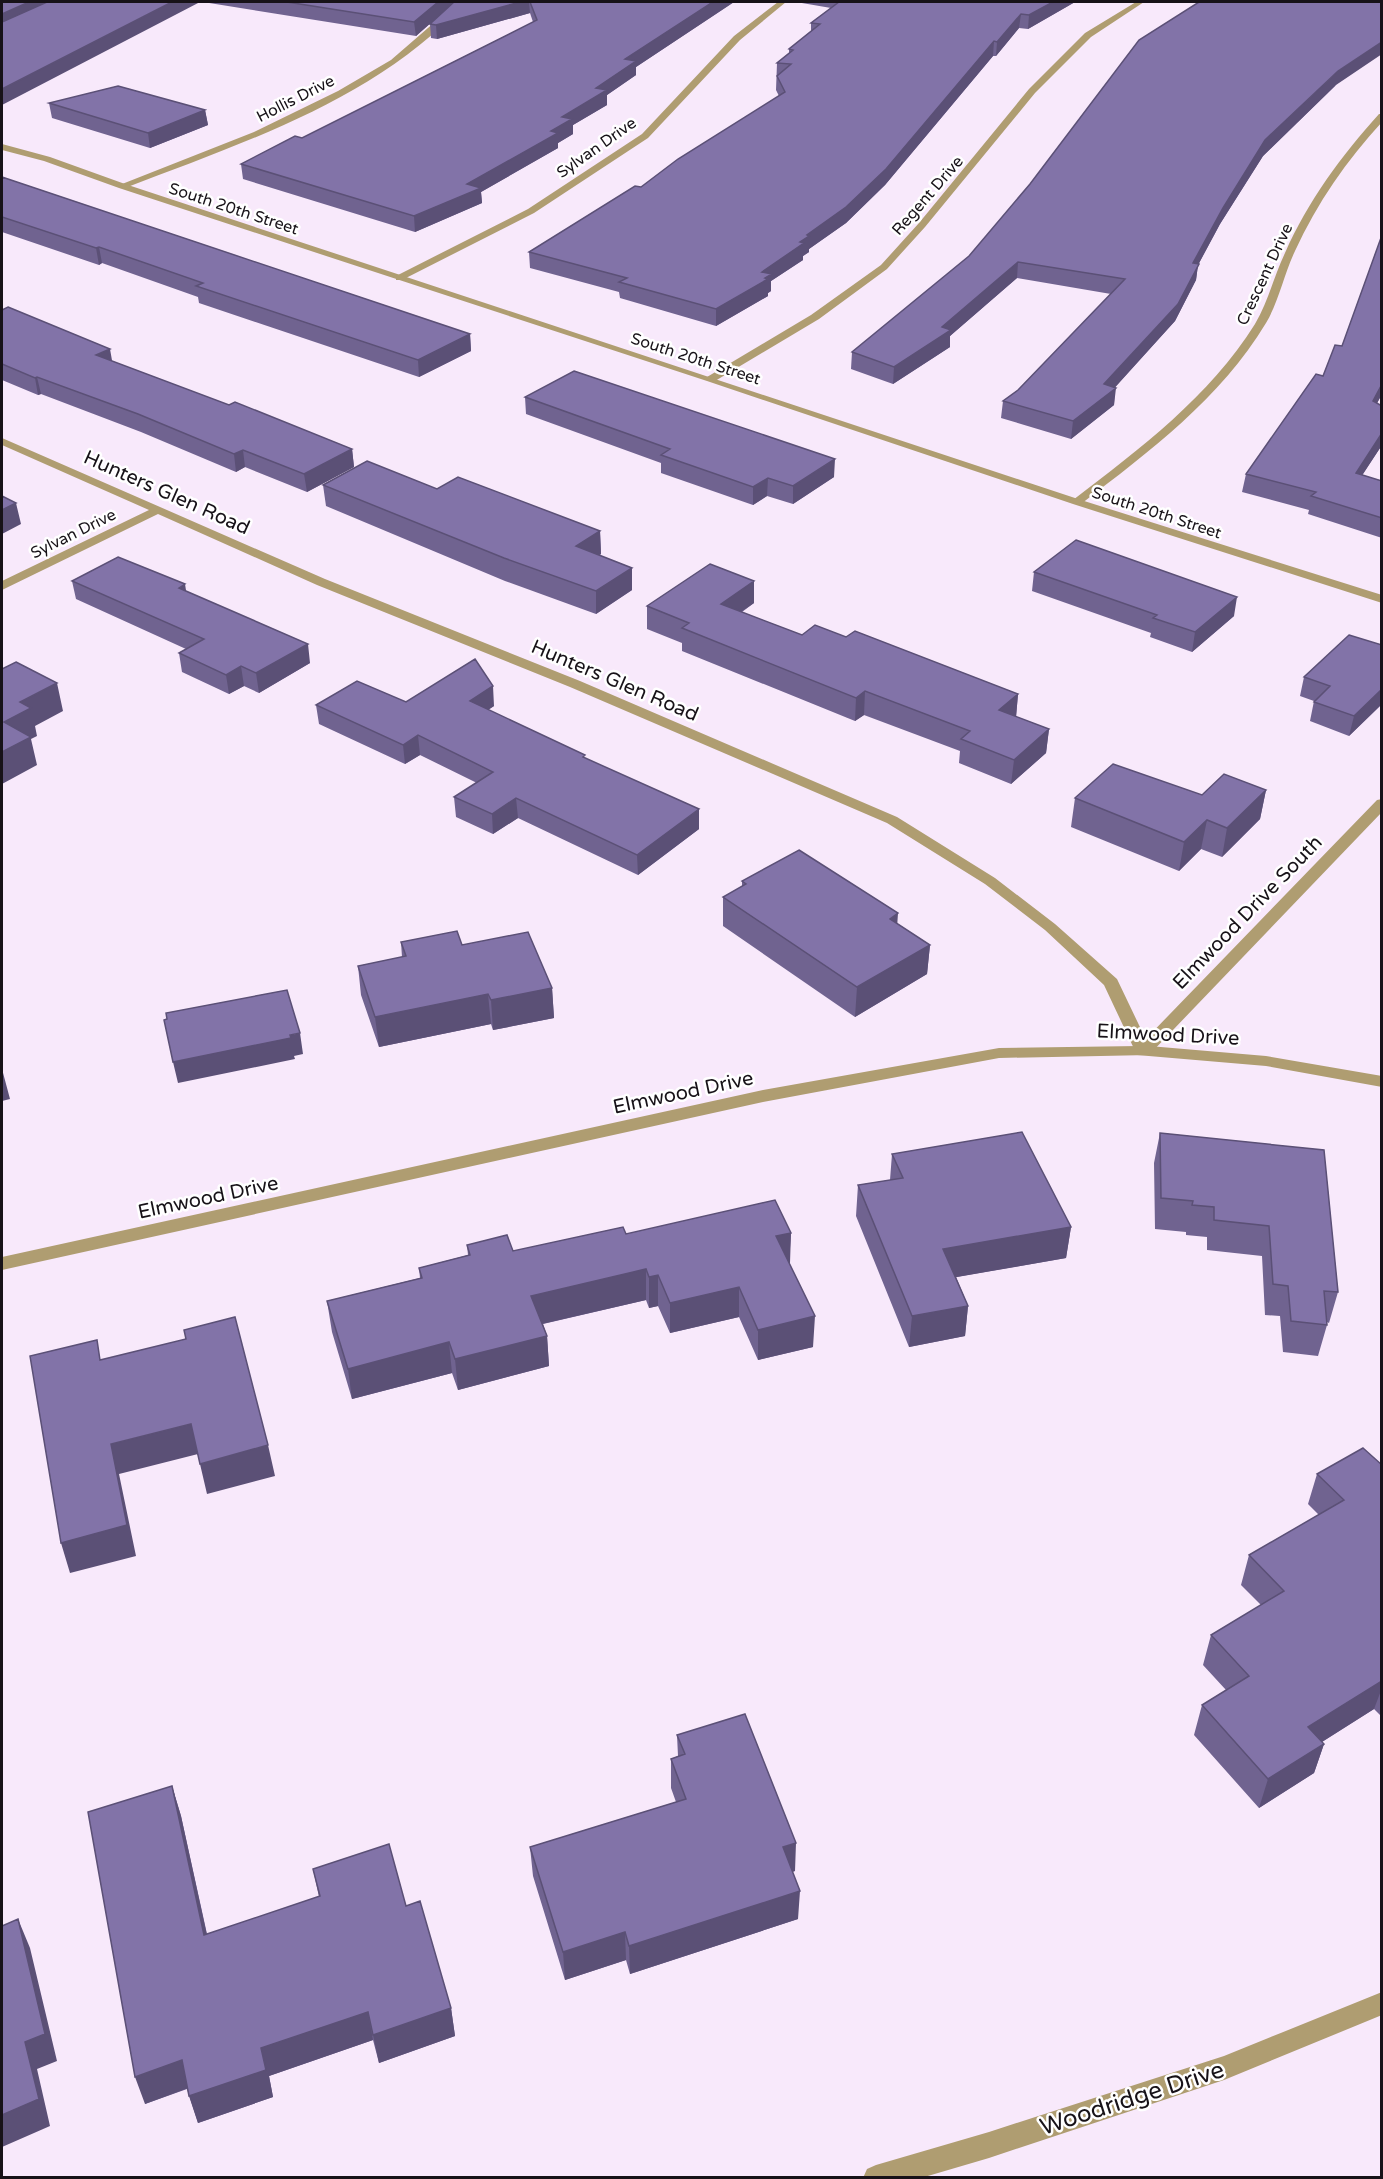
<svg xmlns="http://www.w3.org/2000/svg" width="1383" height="2179" font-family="'Varela Round',sans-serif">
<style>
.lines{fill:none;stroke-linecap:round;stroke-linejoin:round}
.minor{fill:#af9d71;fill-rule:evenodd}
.tertiary{fill:#af9d71;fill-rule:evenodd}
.wall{fill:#706390}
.shaded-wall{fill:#5b5076}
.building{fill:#8273a8;stroke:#5b5076;stroke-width:1.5}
.labels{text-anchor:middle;stroke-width:5;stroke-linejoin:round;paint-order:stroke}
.far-street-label{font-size:16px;fill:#171218;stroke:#fff}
.street-label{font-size:20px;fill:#171218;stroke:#fff}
.near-street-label{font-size:24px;fill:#171218;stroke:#fff}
</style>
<rect width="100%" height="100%" fill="#f8e9fb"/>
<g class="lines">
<!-- minor -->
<path class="minor" d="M458,2H466C377,99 245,142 125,188L117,186L254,132L338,91L391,60Z
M778,2H786L740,40L648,138L534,213L402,280H396V276L528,209L642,134L734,36Z
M1136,2H1144L1091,37L1035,93L925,227L887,269L819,319L715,381H707V377L811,315L881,265L919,223L1029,89L1085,33Z
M1379,114H1382V122C1347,160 1317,203 1295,251C1284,274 1279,301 1266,323C1220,399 1150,451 1081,504H1073V500C1141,448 1209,397 1255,324C1268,302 1274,276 1285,253C1308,201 1341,156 1379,114Z
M2,438L325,579L580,681L897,817L995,878L1055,924L1117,979L1149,1046L1266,1056L1382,1076V1087L1266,1066L1137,1055L1104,985L1045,930L985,884L887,823L570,687L317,585L158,514L2,590V581L149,510L2,445Z
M1382,1992V2015L1224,2080L989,2158L921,2178H863L867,2169L876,2165L989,2132L1224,2056Z"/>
<!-- tertiary -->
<path class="tertiary" d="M2,144L50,157L125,184L1081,500L1382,595V603L1073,504L707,381L119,188L44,161L2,150Z
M1382,799V812L1149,1055L999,1058L763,1102L2,1270V1257L763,1090L999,1048L1139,1046L1377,800Z"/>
</g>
<!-- wall -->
<path class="wall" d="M203,2H734L636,67V75L607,95V105L573,125V134L558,143V148L481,192L482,203L415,232L243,179L241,164L302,138L533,22L530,13L437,39L431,38L430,24L447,8L416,36Z
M796,2H1075L1028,29L1019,28L996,56H993L885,185L846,223L809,249V252L803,256V260L771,281V291L768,293V296L716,326L620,298L619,292L530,268L529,252L641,187L779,96L776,90L777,63L789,53V49L811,31V23L831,8Z
M1336,85L1263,156L1220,224L1198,265L1196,280L1175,321L1115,387L1114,405L1071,439L1001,418L1003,401L1018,390L1111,294L1017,278L950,336V347L893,384L851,369L852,352Z
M49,103L205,110L208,125L150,148L52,118Z
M2,177L470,334L471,351L419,377L199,303L198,297L102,263L99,265L2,232Z
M1382,235V394L1377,403L1382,445L1362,475L1382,481V538L1308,514L1309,510L1242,492L1246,474L1323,376L1342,346Z
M2,310L112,361L229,405L352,449L354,467L307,492L245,467L236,472L141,432L41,394L38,395L2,380Z
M525,397L834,477L793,504L767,496L753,505L661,473V463L526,414Z
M323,485L437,489L600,531L601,554L599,555L632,568V590L596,614L505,581L326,506Z
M1034,572L1234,616L1192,652L1150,637L1151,633L1032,591Z
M72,581L186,591L310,663L259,693L244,686L229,694L182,672L179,653L186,649L76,599Z
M754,581V603L742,612L802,635L846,637L1018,694L1016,717L1049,729L1046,753L1011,784L959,763L960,751L864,715L855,721L682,651V643L647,629V606Z
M1382,645V704L1349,736L1310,721L1314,701L1300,696L1304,677Z
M406,702L494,706L488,710L585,758L699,829L638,875L518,818L493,834L456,817L454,797L477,783L420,755L405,764L319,724L316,705Z
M1266,790L1260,819L1222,857L1201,849L1179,871L1071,827L1075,798L1202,795Z
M742,881L898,924L930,945L927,974L855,1017L723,926V897L742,887Z
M401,942L462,945L552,988L554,1018L493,1030L491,1024L379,1047L361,995L358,966L402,957Z
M1160,1133L1324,1150L1338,1292L1329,1323L1327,1322V1325L1318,1356L1283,1352L1280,1316L1265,1315L1262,1256L1207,1250V1237L1186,1235V1232L1155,1229L1154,1163Z
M892,1154L1071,1227L1066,1258L956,1277L968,1306L965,1336L909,1347L856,1216L858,1185L890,1180Z
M791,1233L789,1263L813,1347L758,1360L739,1317L670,1333L658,1306L649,1308L646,1300L543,1324L547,1336L549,1366L458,1390L452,1373L352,1399L332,1332L327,1301L420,1278L419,1268L468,1255L467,1245L513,1251L626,1234Z
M1382,1465V1717L1374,1709L1322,1742L1324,1744L1314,1773L1259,1808L1194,1735L1202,1705L1226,1690L1203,1665L1211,1635L1261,1605L1241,1585L1249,1555L1319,1515L1308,1504L1317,1474Z
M677,1735L795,1871L792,1872L798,1919L630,1974L626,1960L565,1980L533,1876L530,1847L676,1802L671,1788V1759L678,1756Z
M172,1786L181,1816L207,1934L319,1897L313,1869L406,1906L451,2008L455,2036L379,2063L373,2040L269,2076L273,2097L198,2123L187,2089L145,2104Z"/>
<!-- shaded-wall -->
<path class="shaded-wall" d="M29,2H63L2,29V14Z
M172,2H200L2,105V89Z
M438,2H455L416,36L414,22Z
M520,2H529L530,13L437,39L436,25Z
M713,2H734L636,67V75L607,95V105L573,125V134L558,143V148L481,192L482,203L415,232L414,216L551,131L562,117L596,88L625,59Z
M1053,2H1075L1028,29L1029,15Z
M1021,14L1019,28L996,56L997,42Z
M994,41L993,56L885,185L846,223L809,249V252L803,256V260L771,281V291L768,293V296L716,326V309L800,242Z
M1382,42V54L1336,85L1263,156L1220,224L1198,265L1196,280L1175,321L1110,393L1116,388L1114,405L1071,439L1073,421L1104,384L1193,263L1223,208L1265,140L1338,71Z
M205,110L208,125L150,148L148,133Z
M99,247L102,263L99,265L96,248Z
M1018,262L1017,278L950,336V347L893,384L894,367L942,327Z
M470,334L471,351L419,377L418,360Z
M110,349L113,366L96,355Z
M37,377L41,394L38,395L35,378Z
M1382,384V394L1369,418L1373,401Z
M1382,433V445L1352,491L1356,473Z
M352,449L354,467L307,492L304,474Z
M243,450L245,467L236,472L234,454Z
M835,459L834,477L793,504V486Z
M768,478L767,496L753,505V487Z
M16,503L21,524L2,534V510Z
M600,531L601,554L577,569L576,546Z
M632,568V590L596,614V591Z
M754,581V603L720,626L721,604Z
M185,584L188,603L179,588Z
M1237,597L1234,616L1192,652L1195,632Z
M308,644L310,663L259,693L256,673Z
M241,666L244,686L229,694L226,675Z
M57,683L63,711L35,726L37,736L31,739L37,765L2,784V752L4,722L20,702Z
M493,686L494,706L471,721L470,701Z
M1382,689V704L1349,736L1354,716Z
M865,691L864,715L855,721L856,698Z
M1018,694L1016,717L999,710Z
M1049,729L1046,753L1011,784L1014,760Z
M418,735L420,755L405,764L403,745Z
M1266,790L1260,819L1222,857L1227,828Z
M516,798L518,818L493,834L492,814Z
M699,809V829L638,875L637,855Z
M1207,820L1201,849L1179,871L1184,842Z
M898,913L896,943L890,919Z
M930,945L927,974L855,1017L857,987Z
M552,988L554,1018L493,1030L491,1000Z
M488,994L491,1024L379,1047L375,1017Z
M300,1033L303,1054L294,1056L295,1059L178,1083L173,1062Z
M2,1069L10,1099L2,1101Z
M1071,1227L1066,1258L940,1280L943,1249Z
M791,1233L790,1263L775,1267L776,1236Z
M646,1269V1300L533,1326L531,1296Z
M658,1275V1306L649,1308V1277Z
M739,1287V1317L670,1333V1303Z
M968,1306L965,1336L909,1347L912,1316Z
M815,1316L813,1347L758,1360V1330Z
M547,1336L549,1366L458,1390L455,1359Z
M449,1342L452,1373L352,1399L348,1369Z
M191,1424L198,1454L119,1474L136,1556L70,1573L61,1543L111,1444Z
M268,1445L275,1476L207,1494L200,1464Z
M1382,1681V1688L1374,1709L1298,1757L1308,1727Z
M1324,1744L1314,1773L1259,1808L1268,1779Z
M172,1786L181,1816L213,1963L204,1935Z
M796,1843L795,1871L781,1875L783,1847Z
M800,1891L798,1919L630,1974L629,1946Z
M18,1919L30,1948L57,2061L37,2069L50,2126L2,2147V2115L25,2042Z
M625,1932L626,1960L565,1980L563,1952Z
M451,2008L455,2036L379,2063L373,2035Z
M368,2012L373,2040L269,2076L273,2097L198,2123L189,2096L261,2048Z
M182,2060L191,2087L145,2104L135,2077Z"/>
<!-- building -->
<path class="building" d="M2,2H29L2,14Z
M47,2H172L2,89V22Z
M287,2H438L414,22Z
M454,2H520L436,25L430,24Z
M530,2H713L625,59L636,61L596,88L607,90L562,117L572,119L551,131L558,133L467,184L481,188L414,216L241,164L295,136L302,138L537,20Z
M839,2H1053L1029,15L1021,14L997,42L994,41L886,169L846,207L807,235L809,236L800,242L804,243L762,272L772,274L765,278L768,279L716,309L619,282L627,278L529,252L635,186L641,187L678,159L785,92L777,76L791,64L777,63L793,50L789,49L820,24L811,23Z
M1199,2H1382V42L1338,71L1265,140L1223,208L1193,263L1199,264L1178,304L1104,384L1116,388L1073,421L1003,401L1018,390L1125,279L1018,262L942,327L951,330L894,367L852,352L969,256L1030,184L1139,40Z
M118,86L205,110L148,133L49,103Z
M2,177L470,334L418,360L196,286L203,283L99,247L96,248L2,217Z
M1382,235V384L1373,401L1382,406V433L1356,473L1382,481V518L1311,496L1316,492L1246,474L1316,374L1323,376L1335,345L1342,346Z
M8,307L110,349L96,355L229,405L235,402L352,449L304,474L243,450L234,454L138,414L37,377L35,378L2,364V310Z
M574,371L835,459L793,486L768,478L753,487L661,455L670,449L525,397Z
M367,461L437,489L458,477L600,531L576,546L632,568L596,591L504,558L323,485Z
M2,496L16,503L2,510Z
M1076,540L1237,597L1195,632L1153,618L1157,615L1034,572Z
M118,557L185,584L179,588L308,644L256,673L241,666L226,675L179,653L204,639L72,581Z
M710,564L754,581L721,604L802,635L815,625L846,637L855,631L1018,694L999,710L1049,729L1014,760L961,739L970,731L865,691L856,698L682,628L689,623L647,606Z
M1349,635L1382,645V689L1354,716L1314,702L1330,686L1304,677Z
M475,659L493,686L470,701L585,755L583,757L699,809L637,855L516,798L492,814L454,797L493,772L418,735L403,745L316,705L357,681L406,702Z
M16,662L57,683L20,702L31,708L4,722L31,737L2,752V669Z
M1113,764L1202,795L1224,774L1266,790L1227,828L1207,820L1184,842L1075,798Z
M799,850L898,913L890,919L930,945L857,987L723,897L746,884L742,881Z
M457,931L462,945L528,932L552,988L491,1000L488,994L375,1017L358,966L406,956L401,942Z
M287,990L300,1033L290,1035L291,1038L173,1062L164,1020L167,1019L166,1013Z
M1022,1132L1071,1227L943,1249L968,1306L912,1316L858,1185L903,1178L892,1154Z
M1160,1133L1324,1150L1338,1292L1324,1291L1327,1325L1291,1321L1288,1286L1273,1284L1269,1226L1214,1220V1207L1192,1205L1193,1201L1161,1198Z
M775,1200L791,1233L776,1236L815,1316L758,1330L739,1287L670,1303L658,1275L649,1277L646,1269L531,1296L547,1336L455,1359L449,1342L348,1369L327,1301L422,1278L419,1268L470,1255L467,1245L507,1235L513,1251L623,1227L626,1234Z
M235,1317L268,1445L200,1464L191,1424L111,1444L127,1525L61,1543L30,1356L97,1340L100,1360L186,1339L184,1330Z
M1363,1448L1382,1465V1681L1308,1727L1324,1744L1268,1779L1202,1705L1249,1676L1211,1635L1284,1591L1249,1555L1344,1500L1317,1474Z
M745,1714L796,1843L783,1847L800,1891L629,1946L625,1932L563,1952L530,1847L686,1799L671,1759L685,1754L677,1735Z
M172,1786L204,1935L320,1896L313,1869L389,1844L406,1906L420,1901L451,2008L373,2035L368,2012L261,2048L266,2070L189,2096L182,2060L135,2077L88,1812Z
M18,1919L45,2034L25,2042L39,2099L2,2115V1926Z"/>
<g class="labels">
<!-- far-street labels -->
<g class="far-street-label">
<text transform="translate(295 98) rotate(-27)" y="6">Hollis Drive</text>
<text transform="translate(596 147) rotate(-35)" y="6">Sylvan Drive</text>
<text transform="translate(927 195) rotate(-49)" y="6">Regent Drive</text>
<text transform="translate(234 208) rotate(18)" y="6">South 20th Street</text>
<text transform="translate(1264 274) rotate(-65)" y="6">Crescent Drive</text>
<text transform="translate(696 358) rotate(18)" y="6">South 20th Street</text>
<text transform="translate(1157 512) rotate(18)" y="6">South 20th Street</text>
<text transform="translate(73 533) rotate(-26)" y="6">Sylvan Drive</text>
</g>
<!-- street labels -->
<g class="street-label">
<text transform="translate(167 492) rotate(24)" y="7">Hunters Glen Road</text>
<text transform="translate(615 680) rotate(23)" y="7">Hunters Glen Road</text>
<text transform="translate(1247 912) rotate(-46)" y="7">Elmwood Drive South</text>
<text transform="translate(1168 1034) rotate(3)" y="7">Elmwood Drive</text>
<text transform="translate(683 1092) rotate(-12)" y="7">Elmwood Drive</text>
<text transform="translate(208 1197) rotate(-12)" y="7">Elmwood Drive</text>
</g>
<!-- near-street labels -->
<g class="near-street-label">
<text transform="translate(1132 2098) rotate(-18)" y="8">Woodridge Drive</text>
</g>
</g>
<!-- border -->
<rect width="1383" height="2179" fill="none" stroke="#171218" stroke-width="6"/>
</svg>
